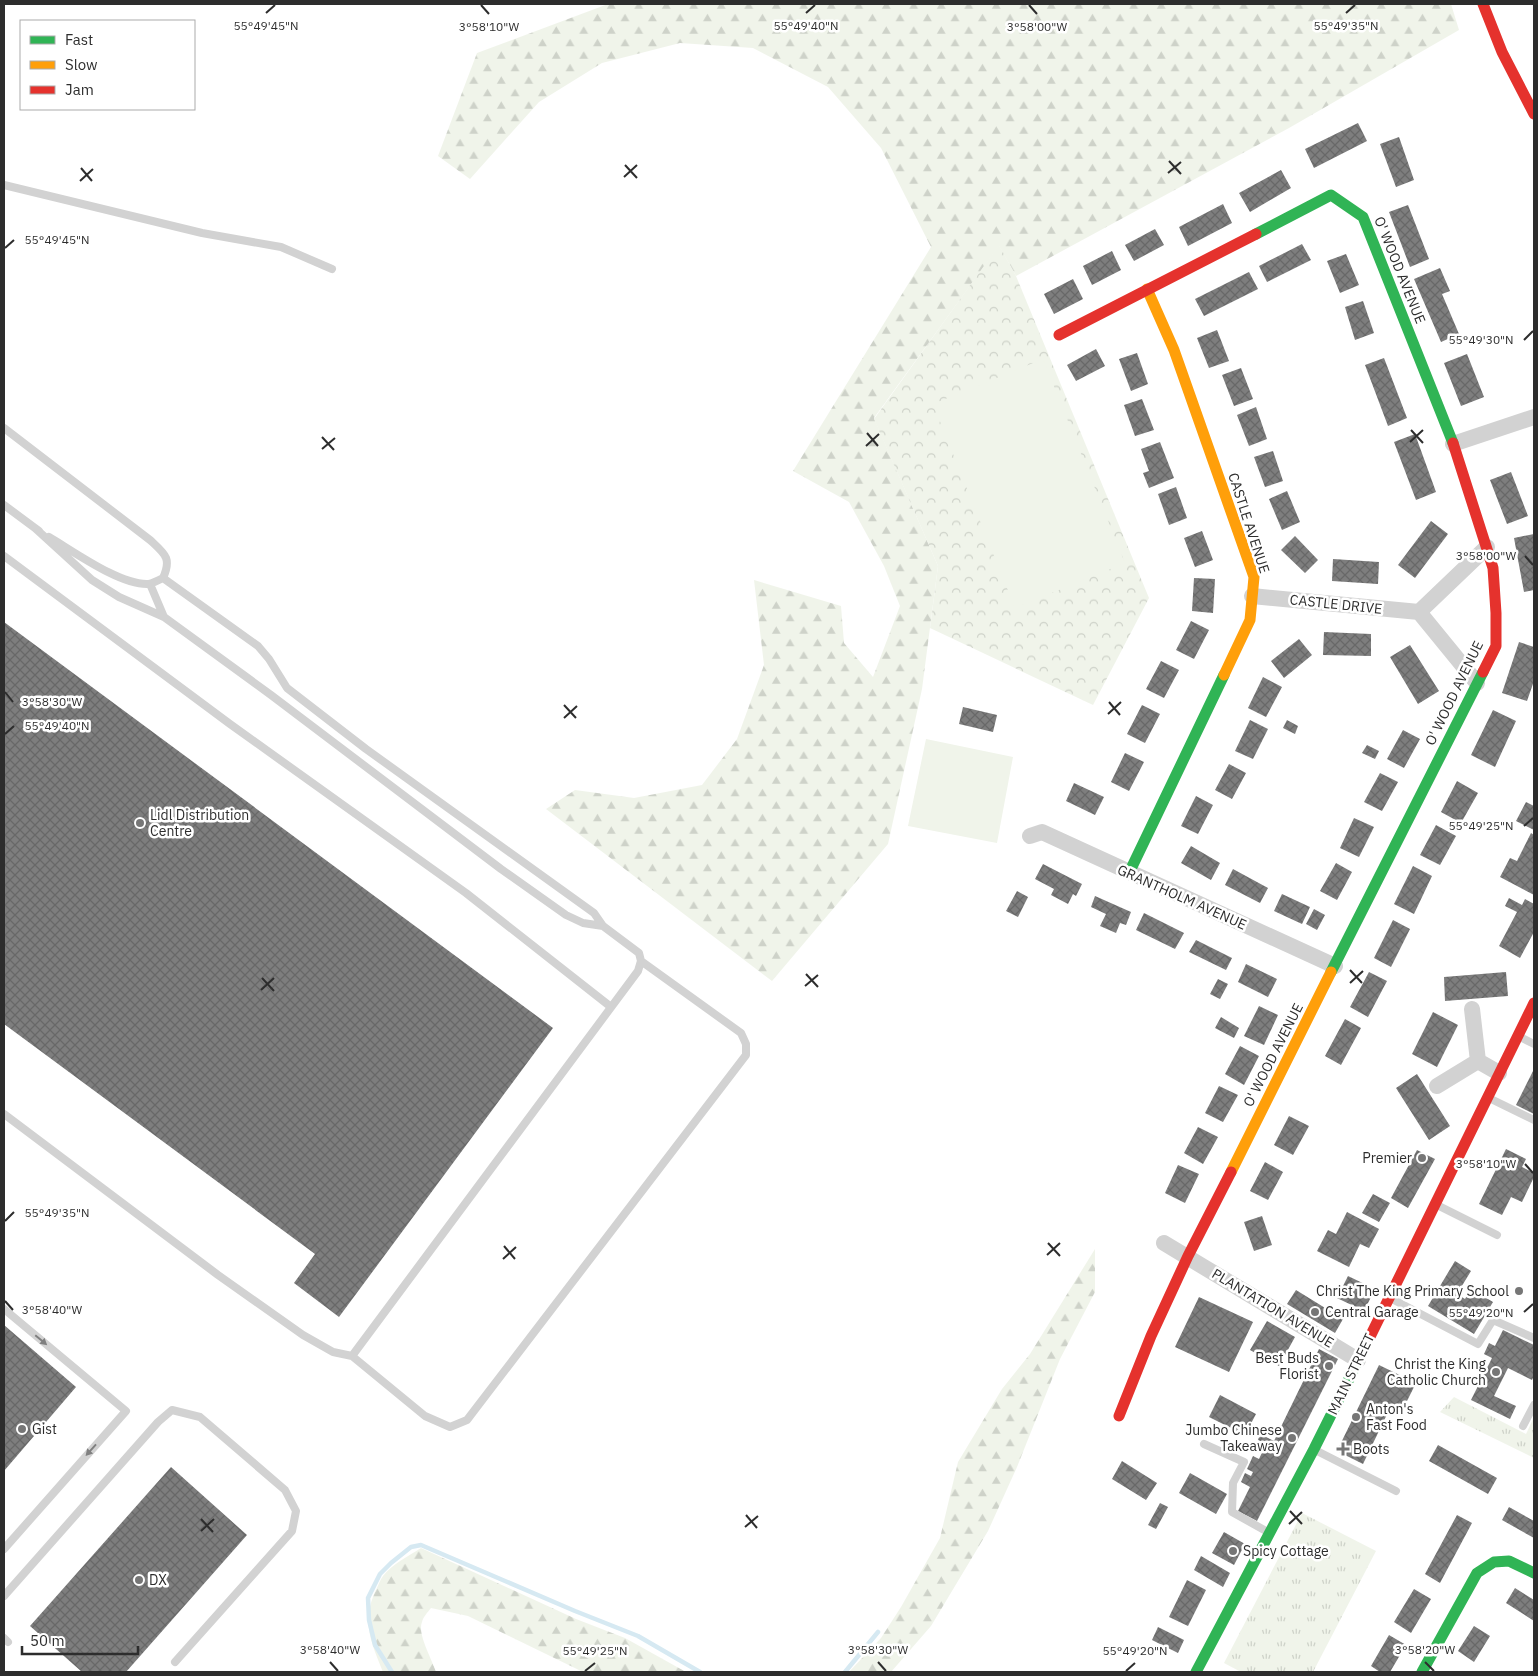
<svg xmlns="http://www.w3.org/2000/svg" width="1538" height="1676" font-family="'IBM Plex Sans',sans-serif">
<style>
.grass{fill:url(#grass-tufts)}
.forest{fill:url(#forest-firs)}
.park{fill:url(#park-crowns)}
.garden{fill:#f0f4ea}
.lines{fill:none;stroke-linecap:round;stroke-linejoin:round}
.stream{stroke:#d6e9f2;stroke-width:4.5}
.building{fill:url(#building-cross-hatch)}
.lane{stroke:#d2d2d2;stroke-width:8}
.street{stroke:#d2d2d2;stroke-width:16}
.fast{stroke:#30b455;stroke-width:11}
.slow{stroke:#ff9f0a;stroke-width:11}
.jam{stroke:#e5322d;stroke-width:11}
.oneway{fill:#808080}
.ticks{fill:none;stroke:#2d2d2d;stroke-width:2}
.poi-dot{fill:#767676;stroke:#fff;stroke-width:2}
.labels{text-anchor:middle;stroke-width:5;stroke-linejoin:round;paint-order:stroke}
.street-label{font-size:14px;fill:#2d2d2d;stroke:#fff}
.poi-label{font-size:14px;fill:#2d2d2d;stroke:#fff;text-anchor:start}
.ticks-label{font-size:12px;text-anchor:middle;fill:#2d2d2d;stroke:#fff;stroke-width:5;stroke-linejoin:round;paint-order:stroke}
</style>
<defs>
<pattern id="grass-tufts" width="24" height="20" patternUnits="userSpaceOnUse" patternTransform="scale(1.25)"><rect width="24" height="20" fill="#f0f4ea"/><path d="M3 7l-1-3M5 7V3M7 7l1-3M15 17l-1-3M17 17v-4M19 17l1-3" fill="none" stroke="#ced2c9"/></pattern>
<pattern id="forest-firs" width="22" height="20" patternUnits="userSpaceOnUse" patternTransform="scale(1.25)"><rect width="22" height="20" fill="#f0f4ea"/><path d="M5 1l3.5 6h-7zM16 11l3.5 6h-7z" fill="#ced2c9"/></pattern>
<pattern id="park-crowns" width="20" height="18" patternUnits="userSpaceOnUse" patternTransform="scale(1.25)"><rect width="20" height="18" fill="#f0f4ea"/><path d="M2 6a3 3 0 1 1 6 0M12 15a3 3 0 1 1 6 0" fill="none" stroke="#ced2c9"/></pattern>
<pattern id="building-cross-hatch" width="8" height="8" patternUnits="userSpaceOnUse" patternTransform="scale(1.25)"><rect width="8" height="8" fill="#7e7e7e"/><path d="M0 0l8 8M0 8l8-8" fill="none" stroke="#686868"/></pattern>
</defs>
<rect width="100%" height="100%" fill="#fff"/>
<!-- grass -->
<path class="grass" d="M1454,1397L1526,1434L1534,1417V1458L1440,1412Z
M1302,1513L1376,1551L1313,1672H1241L1224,1663Z"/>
<!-- forest -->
<path class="forest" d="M608,4H1451L1459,30L1289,128L1016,276L999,246L874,418L938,566L922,689L888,844L772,981L546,809L575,790L634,798L702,785L737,739L764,665L754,580L841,606L844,643L873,677L900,606L884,566L849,502L793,471L931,247L881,148L828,87L753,48L680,43L602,63L539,102L470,179L438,156L477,53Z
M1095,1249V1292L1060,1359L1017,1467L988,1531L931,1626L891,1672H849L881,1638L901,1607L940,1538L958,1462L1002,1389L1030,1354Z
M421,1548L576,1619L625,1638L686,1672H583L468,1616L431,1608C428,1612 423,1617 422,1622C417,1634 432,1659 436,1672H383C371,1642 361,1621 376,1590C378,1586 380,1580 383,1576C392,1564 409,1556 421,1548Z"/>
<!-- park -->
<path class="park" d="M999,245L1016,276L1149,598L1093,705L930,628L938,566L874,419Z"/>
<!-- garden -->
<path class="garden" d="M1043,359L1125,563L1015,608L933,404Z
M926,739L1013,757L997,843L908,826Z"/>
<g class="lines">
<!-- stream -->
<path class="stream" d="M392,1672L375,1645L369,1620L368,1598L380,1574L391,1563L411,1547L421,1545L575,1611L638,1636L700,1672
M845,1672L878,1632"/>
</g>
<!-- building -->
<path class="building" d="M1358,123L1367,141L1314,168L1305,149Z
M1399,137L1414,180L1396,187L1380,144Z
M1281,170L1291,188L1250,212L1239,193Z
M1223,204L1232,223L1188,246L1179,227Z
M1408,205L1429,259L1410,267L1389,212Z
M1155,229L1164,245L1134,261L1125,245Z
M1302,244L1311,260L1267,282L1259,266Z
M1112,251L1121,270L1092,285L1083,266Z
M1346,254L1359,285L1340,293L1327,261Z
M1440,268L1450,291L1442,294L1459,334L1441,342L1414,279Z
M1249,272L1258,289L1204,316L1195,299Z
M1073,279L1083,299L1054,314L1044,294Z
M1363,301L1374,333L1355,340L1345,307Z
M1217,330L1229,361L1209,368L1197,338Z
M1096,349L1105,366L1076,381L1067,365Z
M1137,353L1148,384L1131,391L1119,359Z
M1467,354L1484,397L1461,406L1444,363Z
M1384,358L1407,418L1388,426L1365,365Z
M1241,368L1253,399L1234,406L1222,375Z
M1142,399L1154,430L1135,436L1124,405Z
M1256,407L1267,439L1249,446L1237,415Z
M1415,434L1436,492L1416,500L1394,442Z
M1160,442L1174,478L1149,488L1143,473L1149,471L1141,449Z
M1273,451L1283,481L1265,487L1254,457Z
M1511,472L1528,516L1507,524L1490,480Z
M1176,487L1187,518L1169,525L1158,494Z
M1287,491L1300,522L1282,530L1269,499Z
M1431,521L1448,534L1415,578L1398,565Z
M1202,531L1213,560L1195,567L1184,538Z
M1534,534V590L1524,592L1514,538Z
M1295,536L1318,560L1305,573L1281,550Z
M1333,559L1379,562L1378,584L1332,581Z
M1194,578L1215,579L1213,613L1192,611Z
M1191,621L1209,630L1194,659L1176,650Z
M4,622L553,1028L339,1317L294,1283L315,1254L4,1024Z
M1324,632L1371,634V656L1323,655Z
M1299,639L1312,655L1284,678L1271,661Z
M1519,642L1534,647V681L1527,701L1502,693Z
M1410,645L1439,691L1418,704L1390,657Z
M1161,661L1179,670L1164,698L1146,689Z
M1263,677L1282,687L1266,717L1248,708Z
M1142,705L1160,714L1145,743L1127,734Z
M963,707L997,715L993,732L959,724Z
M1493,710L1516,721L1495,767L1471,755Z
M1250,720L1268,729L1253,759L1235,751Z
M1287,720L1298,726L1295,734L1283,728Z
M1403,730L1420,739L1404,768L1387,759Z
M1367,745L1379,751L1375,759L1362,753Z
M1125,753L1144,762L1129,791L1111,782Z
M1229,764L1246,773L1232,799L1215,790Z
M1380,773L1398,782L1382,811L1364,802Z
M1457,781L1478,793L1461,823L1441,812Z
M1074,783L1104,797L1095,815L1066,801Z
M1196,796L1213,805L1198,834L1181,826Z
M1526,802L1534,806V830L1516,821Z
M1354,818L1374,827L1359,857L1340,848Z
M1436,825L1456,836L1440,865L1420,855Z
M1531,833L1534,835V895L1500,877L1510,858L1517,861Z
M1191,846L1220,863L1211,880L1181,863Z
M1336,863L1352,872L1337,900L1320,891Z
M1043,864L1082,884L1076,896L1073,894L1068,904L1051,895L1054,889L1035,879Z
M1413,866L1432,876L1414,914L1394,904Z
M1233,869L1268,888L1260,903L1225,885Z
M1017,891L1028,897L1018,917L1006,911Z
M1282,894L1310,907L1302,924L1274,911Z
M1095,896L1131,912L1126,925L1120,923L1116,933L1100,926L1106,914L1091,907Z
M1509,898L1522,905L1525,899L1534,904V932L1520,958L1499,946L1517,912L1505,906Z
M1314,909L1325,915L1317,930L1306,924Z
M1144,913L1184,933L1175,949L1136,930Z
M1393,920L1410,929L1391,967L1374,958Z
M1196,940L1232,958L1226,970L1189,952Z
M1246,964L1277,979L1268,997L1238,982Z
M1369,972L1387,981L1368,1017L1350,1007Z
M1506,972L1508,996L1445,1001L1444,977Z
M1218,979L1228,984L1220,999L1210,994Z
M1259,1006L1278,1015L1264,1045L1244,1036Z
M1433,1012L1458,1025L1437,1067L1412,1054Z
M1221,1017L1239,1028L1234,1038L1215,1028Z
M1345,1019L1361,1028L1341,1065L1325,1056Z
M1240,1046L1259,1056L1244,1085L1225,1074Z
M1534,1069V1114L1516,1105Z
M1417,1074L1450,1126L1429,1140L1396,1088Z
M1219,1086L1238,1095L1223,1122L1205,1113Z
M1289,1116L1309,1126L1293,1155L1274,1145Z
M1198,1127L1218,1137L1203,1164L1184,1153Z
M1506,1149L1526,1159L1522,1167L1534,1173V1177L1522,1202L1511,1197L1502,1215L1479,1204Z
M1417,1150L1435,1159L1408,1208L1391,1198Z
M1265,1162L1283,1172L1268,1200L1250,1191Z
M1178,1165L1199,1174L1185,1203L1165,1193Z
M1373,1194L1390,1203L1379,1222L1362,1213Z
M1347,1212L1379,1229L1369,1248L1360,1244L1349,1267L1317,1251L1328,1230L1336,1234Z
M1262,1216L1272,1245L1254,1251L1244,1222Z
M1455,1261L1471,1271L1457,1294L1465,1299L1471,1289L1493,1302L1474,1334L1428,1306Z
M1348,1276L1375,1289L1364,1311L1337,1298Z
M1296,1290L1343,1319L1335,1333L1287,1304Z
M1199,1297L1253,1322L1229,1372L1175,1347Z
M1267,1321L1295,1337L1279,1366L1250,1350Z
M4,1325L76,1387L4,1471Z
M1503,1330L1534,1345V1376L1532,1380L1508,1368L1494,1396L1516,1406L1510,1419L1471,1400L1492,1358L1484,1354L1489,1343L1495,1346Z
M1319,1349L1338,1359L1257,1521L1238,1511L1250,1487L1241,1482L1245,1473L1251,1476L1253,1472L1247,1469L1253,1456L1259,1459L1266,1444L1258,1440L1260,1434L1274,1441Z
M1379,1365L1416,1383L1403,1409L1392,1404L1363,1464L1337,1451Z
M1220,1395L1256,1414L1245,1435L1209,1417Z
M1438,1445L1497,1478L1488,1494L1429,1461Z
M1122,1461L1157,1483L1146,1500L1112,1479Z
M171,1467L247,1535L126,1672H82L30,1626Z
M1190,1473L1227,1494L1216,1514L1179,1493Z
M1160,1503L1168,1507L1156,1529L1148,1525Z
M1509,1507L1534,1521V1538L1502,1520Z
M1457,1515L1472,1523L1440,1583L1425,1574Z
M1224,1532L1245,1544L1234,1565L1212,1553Z
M1201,1556L1230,1573L1223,1587L1194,1570Z
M1187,1580L1206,1590L1188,1626L1169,1617Z
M1515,1588L1534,1600V1621L1506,1603Z
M1414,1589L1431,1599L1411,1633L1394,1622Z
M1474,1626L1490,1636L1474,1662L1458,1651Z
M1158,1627L1184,1640L1178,1653L1152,1640Z
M1389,1635L1406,1645L1390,1672H1380L1371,1666Z"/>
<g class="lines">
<!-- lane -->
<path class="lane" d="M4,185L202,233L281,247L332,269
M4,428L150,540C165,554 172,558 163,578C159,580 153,583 149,584C121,586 73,551 49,537
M4,505L39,531
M35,528L92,580L119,597L164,617L271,695L501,869L566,915L583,923L603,926
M4,556L230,724L466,893L611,1007
M163,578L258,646L269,659L287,688L366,749L594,913L603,926L639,953L641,961L638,971L352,1356
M150,584L164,617
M1520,1037L1534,1044
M1491,1099L1534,1120
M4,1114L218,1275L303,1335L333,1352L352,1356L425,1416L450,1427L467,1420L746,1055V1044L741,1033L641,961
M1439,1206L1497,1235
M1392,1299L1478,1344L1493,1320L1534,1338
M4,1309L126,1411L4,1549
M1523,1426L1534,1405
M1204,1444L1244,1462L1233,1483L1232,1512L1266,1531
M1317,1451L1396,1491
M4,1596L158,1422L172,1410L200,1417L285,1490L296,1511L292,1531L175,1662
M4,1638L8,1642"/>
<!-- street -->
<path class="street" d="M1453,444L1534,417
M1252,596L1419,612L1487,547
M1419,612L1477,683
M1030,836L1042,832L1335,966
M1472,1009L1478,1061
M1437,1086L1478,1061L1499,1073
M1164,1243L1358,1360"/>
<!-- fast -->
<path class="fast" d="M1256,234L1331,195L1363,217L1453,443
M1129,873L1224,675
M1331,972L1483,672
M1196,1672L1314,1449L1363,1351
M1422,1672L1477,1573L1494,1562L1509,1561L1534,1573"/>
<!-- slow -->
<path class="slow" d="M1147,289L1174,350L1254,577L1250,620L1224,675
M1231,1172L1331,972"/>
<!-- jam -->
<path class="jam" d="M1483,4L1502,52L1534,114
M1059,335L1256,234
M1453,443L1493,568L1496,613V646L1483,672
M1363,1351L1534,1003
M1119,1416L1151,1336L1188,1256L1231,1172"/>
</g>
<!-- one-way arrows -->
<defs><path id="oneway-solid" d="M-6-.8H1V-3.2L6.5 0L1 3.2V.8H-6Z" transform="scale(1.25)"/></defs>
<g class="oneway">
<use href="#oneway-solid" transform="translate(41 1340) rotate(40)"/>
<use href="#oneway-solid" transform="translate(91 1450) rotate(132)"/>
</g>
<!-- ticks -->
<path class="ticks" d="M481,5L489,14M1029,5L1037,14M266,13L275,5M806,13L815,5M1346,13L1355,5M1169,161L1181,174M625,165L637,178M81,168L92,181M1168,173L1181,162M624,177L637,165M80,181L93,169M5,248L14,240M1524,340L1533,331M1411,430L1423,443M867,433L878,446M322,437L334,450M1410,442L1423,430M866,446L879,434M322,449L335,438M1525,556L1533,565M5,692L13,702M1109,702L1120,715M564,705L576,718M1108,714L1121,702M564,718L577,706M5,734L14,726M1524,826L1533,818M1350,970L1362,983M806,974L818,987M262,978L274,991M1350,983L1363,971M805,986L818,975M261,990L274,978M1525,1164L1533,1173M5,1221L14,1212M1048,1243L1060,1256M504,1246L515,1259M1047,1255L1060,1243M503,1259L516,1247M5,1301L13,1310M1524,1312L1533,1304M1290,1511L1302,1524M746,1515L757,1528M201,1519L213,1532M1289,1524L1302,1512M745,1527L758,1516M201,1531L214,1519M330,1662L338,1671M878,1662L886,1671M1425,1662L1434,1671M585,1671L595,1663M1126,1671L1135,1663"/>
<!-- markers -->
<g class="poi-dot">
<circle cx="140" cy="823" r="5"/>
<circle cx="1422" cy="1158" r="5"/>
<circle cx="1519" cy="1291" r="5"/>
<circle cx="1315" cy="1312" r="5"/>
<circle cx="1329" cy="1366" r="5"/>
<circle cx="1496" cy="1372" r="5"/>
<circle cx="1356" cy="1417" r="5"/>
<circle cx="22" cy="1429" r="5"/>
<circle cx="1292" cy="1438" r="5"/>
<path d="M1340.5 1441.5h5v5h5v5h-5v5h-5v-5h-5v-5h5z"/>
<circle cx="1233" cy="1551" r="5"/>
<circle cx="139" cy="1580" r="5"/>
</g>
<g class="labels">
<!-- street labels -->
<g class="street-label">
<text transform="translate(1400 270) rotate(68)" y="5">O' WOOD AVENUE</text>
<text transform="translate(1249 523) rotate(72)" y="5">CASTLE AVENUE</text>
<text transform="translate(1336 604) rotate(6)" y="5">CASTLE DRIVE</text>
<text transform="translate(1454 693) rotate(-64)" y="5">O' WOOD AVENUE</text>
<text transform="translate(1182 897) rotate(24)" y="5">GRANTHOLM AVENUE</text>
<text transform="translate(1273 1055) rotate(-63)" y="5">O' WOOD AVENUE</text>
<text transform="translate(1273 1308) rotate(31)" y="5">PLANTATION AVENUE</text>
<text transform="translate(1351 1374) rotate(-64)" y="5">MAIN STREET</text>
</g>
<!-- poi labels -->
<g class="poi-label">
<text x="150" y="820">Lidl Distribution<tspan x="150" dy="16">Centre</tspan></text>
<text x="1412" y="1163" text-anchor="end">Premier</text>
<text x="1509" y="1296" text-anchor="end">Christ The King Primary School</text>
<text x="1325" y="1317">Central Garage</text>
<text x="1319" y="1363" text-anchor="end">Best Buds<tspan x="1319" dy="16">Florist</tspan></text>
<text x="1486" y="1369" text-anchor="end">Christ the King<tspan x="1486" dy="16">Catholic Church</tspan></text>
<text x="1366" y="1414">Anton's<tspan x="1366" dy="16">Fast Food</tspan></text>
<text x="32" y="1434">Gist</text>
<text x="1282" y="1435" text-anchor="end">Jumbo Chinese<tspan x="1282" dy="16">Takeaway</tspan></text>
<text x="1353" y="1454">Boots</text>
<text x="1243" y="1556">Spicy Cottage</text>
<text x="149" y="1585">DX</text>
</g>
</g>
<g class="ticks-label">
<text x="806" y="30">55°49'40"N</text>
<text x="1346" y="30">55°49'35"N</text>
<text x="266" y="30">55°49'45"N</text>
<text x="489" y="31">3°58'10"W</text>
<text x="1037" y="31">3°58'00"W</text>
<text x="57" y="244">55°49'45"N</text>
<text x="1481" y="344">55°49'30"N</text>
<text x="1486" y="560">3°58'00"W</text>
<text x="52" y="706">3°58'30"W</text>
<text x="57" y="730">55°49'40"N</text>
<text x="1481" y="830">55°49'25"N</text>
<text x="1486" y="1168">3°58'10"W</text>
<text x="57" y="1217">55°49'35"N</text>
<text x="52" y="1314">3°58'40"W</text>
<text x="1481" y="1317">55°49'20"N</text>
<text x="330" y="1654">3°58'40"W</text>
<text x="878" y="1654">3°58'30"W</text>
<text x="1425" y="1654">3°58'20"W</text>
<text x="595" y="1655">55°49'25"N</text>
<text x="1135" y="1655">55°49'20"N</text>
</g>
<!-- border -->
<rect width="1538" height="1676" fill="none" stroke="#2d2d2d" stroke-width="10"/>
<!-- legend -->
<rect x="20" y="20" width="175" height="90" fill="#ffffff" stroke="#ababab"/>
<rect x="30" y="36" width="25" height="8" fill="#30b455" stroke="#ababab"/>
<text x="65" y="45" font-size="15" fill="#2d2d2d">Fast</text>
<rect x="30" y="61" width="25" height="8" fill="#ff9f0a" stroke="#ababab"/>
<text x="65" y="70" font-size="15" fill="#2d2d2d">Slow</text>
<rect x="30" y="86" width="25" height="8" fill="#e5322d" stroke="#ababab"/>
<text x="65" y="95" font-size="15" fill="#2d2d2d">Jam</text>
<!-- scale -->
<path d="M22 1646v8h116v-8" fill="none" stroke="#2d2d2d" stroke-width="2.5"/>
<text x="30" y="1646" font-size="15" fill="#2d2d2d" stroke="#ffffff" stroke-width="4" paint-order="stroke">50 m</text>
</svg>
